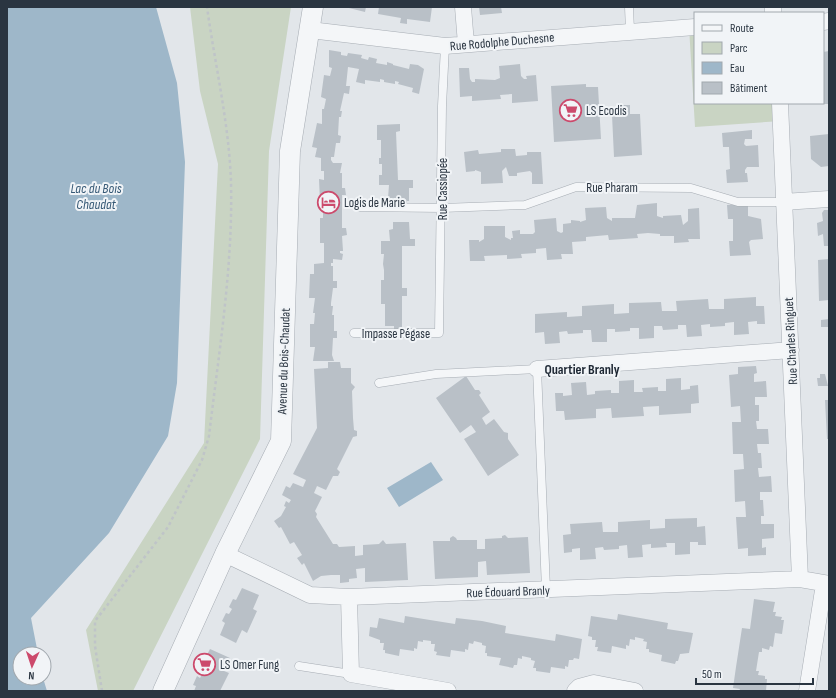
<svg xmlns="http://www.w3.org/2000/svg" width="836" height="698" font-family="'Sofia Sans Condensed',sans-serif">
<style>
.green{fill:#c9d4c3}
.water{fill:#9eb7c9}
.building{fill:#b9c0c7}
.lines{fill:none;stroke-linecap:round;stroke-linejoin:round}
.service-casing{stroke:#a7adb4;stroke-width:9}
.minor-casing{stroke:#a7adb4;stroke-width:17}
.tertiary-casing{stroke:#a7adb4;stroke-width:21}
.path{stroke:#bfc4c8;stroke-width:2.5;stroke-dasharray:3 3;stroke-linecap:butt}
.service{stroke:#f4f6f8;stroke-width:8}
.minor{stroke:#f4f6f8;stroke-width:16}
.tertiary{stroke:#f4f6f8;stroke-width:20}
.labels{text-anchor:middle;stroke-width:4;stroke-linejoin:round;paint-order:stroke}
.street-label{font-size:13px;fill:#2a3541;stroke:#f1f4f7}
.poi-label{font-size:13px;fill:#2a3541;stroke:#f1f4f7;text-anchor:start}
.water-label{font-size:14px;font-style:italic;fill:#355875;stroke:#f1f4f7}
.neighbourhood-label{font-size:14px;font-weight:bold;fill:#1c2632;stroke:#f1f4f7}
</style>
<rect width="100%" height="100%" fill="#e2e6ea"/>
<!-- green -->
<path class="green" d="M190,7H291L269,151L260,439L133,691H98L86,630L204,443L218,164L200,91Z
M689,27H695V103H780L781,121L695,127Z"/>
<!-- water -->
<path class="water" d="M7,7H156L177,83L185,162L177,383L168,436L109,533L31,618L38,654H20V678H43L47,691H7Z
M431,462L443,480L399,507L387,488Z"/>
<!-- building -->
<path class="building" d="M345,7H366L365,12Z
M379,7H432L430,22L407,19V24L400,23L401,18L378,14Z
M479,7H501L502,13L480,15Z
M329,50L341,52V55L347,56L348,53L362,55L361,58L368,60L369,57L377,59L376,63L387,65V62L393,64V65L409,69L410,64L418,65L424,69L419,94L412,92L413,88L398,84L399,82L395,81V84L384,82V80L380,79V82L365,80V84L356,82L359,69L348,67L346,86H350L349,94L344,93L340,111H342L341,117H339L338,135L341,136L340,143H336L334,157H331V160L333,163H342L340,173H342V188H345L346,195H342V228H346L347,235L342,236L343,251H340V253L343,254L342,260L333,259V263H331V266H333V281H337V288H333L331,303V306H333L332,315H334V331H337V338H333L332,355L334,361H313L315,347H310V324H314L315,313H313L315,298H309L310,274H314V264L324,263V243H320V218H323V203L320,202L319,179L324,180V171H321V158L315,157L317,148L312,147L317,123L322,124V109H324L326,99L321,97L324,75L330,76L332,68L329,67Z
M829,51V104H823V52Z
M520,64L521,76L524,79H527L526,76L536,75L538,101L512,103V94L500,95L501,99L472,101V96L460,97L459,68H469L470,79L472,82H475V79L495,80L500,78L499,66Z
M586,84V87H598L601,139L554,142L551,86Z
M620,105H630V114H640L642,155L614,157L612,115H621Z
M400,124V131L396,132L398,180H413V188H409V201H407V204H392V198H388L389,185H379V175H382V164H379V158H381V140H377V125Z
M752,130V139H745L744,144L746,146L758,145L759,167H747L745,170V173H747L748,182L727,183L726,170L730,169L729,147H723L722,133Z
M829,134V166L821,167L811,159L810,136Z
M501,149H515L516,156L527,155V152H541L543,184H532V173L530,171L517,173V176H509L506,167L502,171L503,183L481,184V172L475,170V171L466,172L464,152L478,150L479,154L501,152Z
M657,203V216L663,218V216L681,215L683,225L688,221V209L699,208L700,239H688L689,242L674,243V236H660V234L648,233L637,234L638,238L609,240L608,235L586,237V241L572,242L573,254H561L562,259L547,260L546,248L536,249V253L521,254L522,258L507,259V255L484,256L485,261H470L469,240H479V242L484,239V226H505V237L511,240V238H513L512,231L520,230V234H533L535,232L534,220L556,218L557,231L561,233L563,232V224L571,223V220L580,221V222L586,220L585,208L606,207L607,218L612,221V218H635L637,205Z
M748,203V216L761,219L763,239L751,240L749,242L751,255L730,256L729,241H733V219H728L727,205Z
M824,210H829V246H824L823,234L818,236L817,223L823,221L822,213Z
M393,222H409L410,239H415V246H402V288H407V296H402V331H394V326H385V304H381V280H384V270L383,264L384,254H381V241H390L389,230L393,229Z
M829,259V300L819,301L818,260Z
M756,297V306H764L765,324H757V321L748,322L749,334L734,335V322L725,323V326L710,327V324L701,325L702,336L687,337L686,325H678V329L663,330L662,326H654V338L639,339V328H630V331L615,332V329H607V342H592L591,330H583V333L568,334L567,331L559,332L560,343L545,344L544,332L535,333V314L567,312V317L582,316V306L614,304V314L629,313V303L661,302L662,311H677L676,301L708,299L709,309H724V299Z
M829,319V327H821V320Z
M328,362H340L341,368H351V383L355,387L352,391L353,418L354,430L357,431V436L353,437L337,469L340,472L338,476H333L326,490L317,486L314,493L322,497L315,511L317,514L316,517L333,544H337L339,547L355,546V556L363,555V545L379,544L383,540L386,544L406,543L408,580L365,582V568L356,569L357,578L349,579V582L340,583V575H331L321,576L313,581L304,563L302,565L297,558L302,555L294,542L290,544L281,527L279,528L274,521L281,516L286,507L284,506L286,501L289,503L291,500L282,495L286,486L290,488L293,483L303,487L306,480L293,474L317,428L314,369L328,368Z
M756,366L757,373L754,374V382L766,381L767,397H755V405H759V421H756L757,429H768L769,444H757L758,453H761L762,468H758L759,477L771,476L772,492H760V500H763L764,516H761V524H774V538L762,539V548L766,547V555L748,556V548L738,549L736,517H746L745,501L735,502L734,470L744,469L743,454H733L732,422H741L740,406L731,407L729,375L738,374V367Z
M820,374H825L828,386H818L817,378H820Z
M466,376L475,390H479L481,393L479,395L490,412L482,418L486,425L494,419L504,432L508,433V439L519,455L488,476L464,439L476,432L471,425L460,433L436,398Z
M681,378V390L690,389V386L698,385L699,403L691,404V413L659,415V406L643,407L644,416L612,418L611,408L596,409V418L565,420L564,411H556L555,393H563V396L572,395L571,383L586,382L587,395L595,394V391L611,390V393H619V381L634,380V392H643L642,388L658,387V391H666V379Z
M825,400H829V439H827Z
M697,518V527L705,526L706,545H698V542H690V554L675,555V543H666L667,547L651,548V544L642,545L643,557L628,558L627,545L619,546V549L604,550L603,547L595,548L596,559L580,560V548L572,549V552L564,553L563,535L571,534L570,524L602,522L603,532H618V522L650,520V529L665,528V519Z
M505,535L508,538L528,537L530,573L487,575L486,561L478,562V577L435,579L433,541H450V538L453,536L456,538L457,540H477V549H485V539L502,538V536Z
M242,588L259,595L253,609L257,611L247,633L242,630L236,643L220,635L225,623L222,621L226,613L229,614L232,609L229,607L233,599L236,600Z
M754,599L775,602L773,612H776L775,616L782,617L781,620H784L782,634L775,633L773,647L770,646L769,650L762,648V652H759L756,671H759L758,675L765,676V679H767L766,691H739L740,689L733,688L736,667L742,628L750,629Z
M618,614L668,623L667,629L693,633L689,653L680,654L678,661H676L675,664L661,661L662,655L649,652V649H646L647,642L643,641L644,639L635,637V640L630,639L629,646L626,645V649L612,646L611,653L597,651L598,647H595L596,640H592V637L588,636L591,616L617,620Z
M405,616L455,624L456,618L482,621L506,626L505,633L555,641L556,634L582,639L579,659L574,658L573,660H569L568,667L565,666V669L551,667L550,673L536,671V668H533L535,661L531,660V658L522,656V659L518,658L517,665H514L513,668L499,665L501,658L487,656V653H485L486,646L482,645V643L474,641L473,644L469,643L468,650L465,649V652L451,650L450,657L436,655L437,652L434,651L435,644H431V641L423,640V642L418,641L417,649L414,648V651L400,649L399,656L385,653V650H383L384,643H380V640L369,636L370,627L377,628L379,618L404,623Z
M210,649L230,658L224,671L229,673L220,691H194L196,686L193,685L197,676L200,678L203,672L200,671L203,662L206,663L209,658L206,657Z"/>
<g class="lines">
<defs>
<path id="service" d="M629,7L630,31
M358,207L442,208L525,205L576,187L691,188L738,202H783
M354,333H439L442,106L445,46
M379,383L436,374L537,369L546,589
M299,666L351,674"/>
<path id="minor" d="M463,7L466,44
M773,7V13
M823,22L829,21
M310,30L445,46L695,27
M780,103L800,579
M783,202L829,199
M537,369L791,350
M225,554L310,595L349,597L800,579L829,584
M349,597L351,674L448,691
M575,691L579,687L594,683L635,691
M807,691L824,584"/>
<path id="tertiary" d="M163,691L225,554L281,441L290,151L313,7"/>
</defs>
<!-- service casing -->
<use href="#service" class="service-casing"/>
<!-- minor casing -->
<use href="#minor" class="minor-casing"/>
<!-- tertiary casing -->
<use href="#tertiary" class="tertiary-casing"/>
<!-- path -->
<path class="path" d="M102,691L95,646V621L168,527L202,460L209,436C219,351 233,267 231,182C229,123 215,65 207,7"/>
<!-- service -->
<use href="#service" class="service"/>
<!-- minor -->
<use href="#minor" class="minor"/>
<!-- tertiary -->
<use href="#tertiary" class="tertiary"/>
</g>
<!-- icons -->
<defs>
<symbol id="supermarket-ring" viewBox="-11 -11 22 22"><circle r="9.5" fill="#f1f4f7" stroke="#cc4a6c" stroke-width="1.5"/><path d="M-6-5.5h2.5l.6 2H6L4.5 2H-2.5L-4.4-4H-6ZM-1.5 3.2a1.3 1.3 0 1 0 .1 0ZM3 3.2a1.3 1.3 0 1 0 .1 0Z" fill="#cc4a6c"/></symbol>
<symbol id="hotel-ring" viewBox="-11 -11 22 22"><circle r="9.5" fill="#f1f4f7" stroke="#cc4a6c" stroke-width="1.5"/><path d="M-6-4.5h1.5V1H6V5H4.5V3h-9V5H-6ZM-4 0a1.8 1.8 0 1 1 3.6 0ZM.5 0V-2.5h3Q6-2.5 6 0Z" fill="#cc4a6c"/></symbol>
</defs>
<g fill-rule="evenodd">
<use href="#supermarket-ring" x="558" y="98" width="25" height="25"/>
<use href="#hotel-ring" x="316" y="190" width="25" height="25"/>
<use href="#supermarket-ring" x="192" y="652" width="25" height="25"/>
</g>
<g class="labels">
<!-- street labels -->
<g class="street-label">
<text transform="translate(502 41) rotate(-5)" y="5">Rue Rodolphe Duchesne</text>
<text x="612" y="192">Rue Pharam</text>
<text transform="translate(442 189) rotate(-90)" y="5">Rue Cassiopée</text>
<text x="396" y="338">Impasse Pégase</text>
<text transform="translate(790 341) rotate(-93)" y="5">Rue Charles Ringuet</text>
<text transform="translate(283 361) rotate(-88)" y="5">Avenue du Bois-Chaudat</text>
<text transform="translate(508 591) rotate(-2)" y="5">Rue Édouard Branly</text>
</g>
<!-- poi labels -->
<g class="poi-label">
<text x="586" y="115">LS Ecodis</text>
<text x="344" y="207">Logis de Marie</text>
<text x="220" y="669">LS Omer Fung</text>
</g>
<!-- water labels -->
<g class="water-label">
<text x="96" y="193">Lac du Bois<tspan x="96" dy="16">Chaudat</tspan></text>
</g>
<!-- neighbourhood labels -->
<g class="neighbourhood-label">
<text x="582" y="374">Quartier Branly</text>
</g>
</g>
<!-- border -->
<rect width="836" height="698" fill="none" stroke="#2a3541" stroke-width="16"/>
<!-- legend -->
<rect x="694" y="12" width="130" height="92" fill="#f1f4f7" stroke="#a1a8ae"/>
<rect x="702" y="25" width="20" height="6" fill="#f4f6f8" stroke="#a1a8ae"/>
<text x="730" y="32" font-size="12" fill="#2a3541">Route</text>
<rect x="702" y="42" width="20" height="12" fill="#c9d4c3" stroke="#a1a8ae"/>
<text x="730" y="52" font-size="12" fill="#2a3541">Parc</text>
<rect x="702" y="62" width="20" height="12" fill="#9eb7c9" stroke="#a1a8ae"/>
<text x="730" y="72" font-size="12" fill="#2a3541">Eau</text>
<rect x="702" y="82" width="20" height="12" fill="#b9c0c7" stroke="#a1a8ae"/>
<text x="730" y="92" font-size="12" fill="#2a3541">Bâtiment</text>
<!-- north arrow -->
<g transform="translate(32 666) rotate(183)"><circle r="19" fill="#f1f4f7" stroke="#a1a8ae"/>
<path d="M0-3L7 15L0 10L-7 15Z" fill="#cc4a6c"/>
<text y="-6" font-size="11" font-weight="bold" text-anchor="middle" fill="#2a3541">N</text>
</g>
<!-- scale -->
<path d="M696 678v6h117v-6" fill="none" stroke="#2a3541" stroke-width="2"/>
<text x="702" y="678" font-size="12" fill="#2a3541" stroke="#f1f4f7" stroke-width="3" paint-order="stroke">50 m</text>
</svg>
